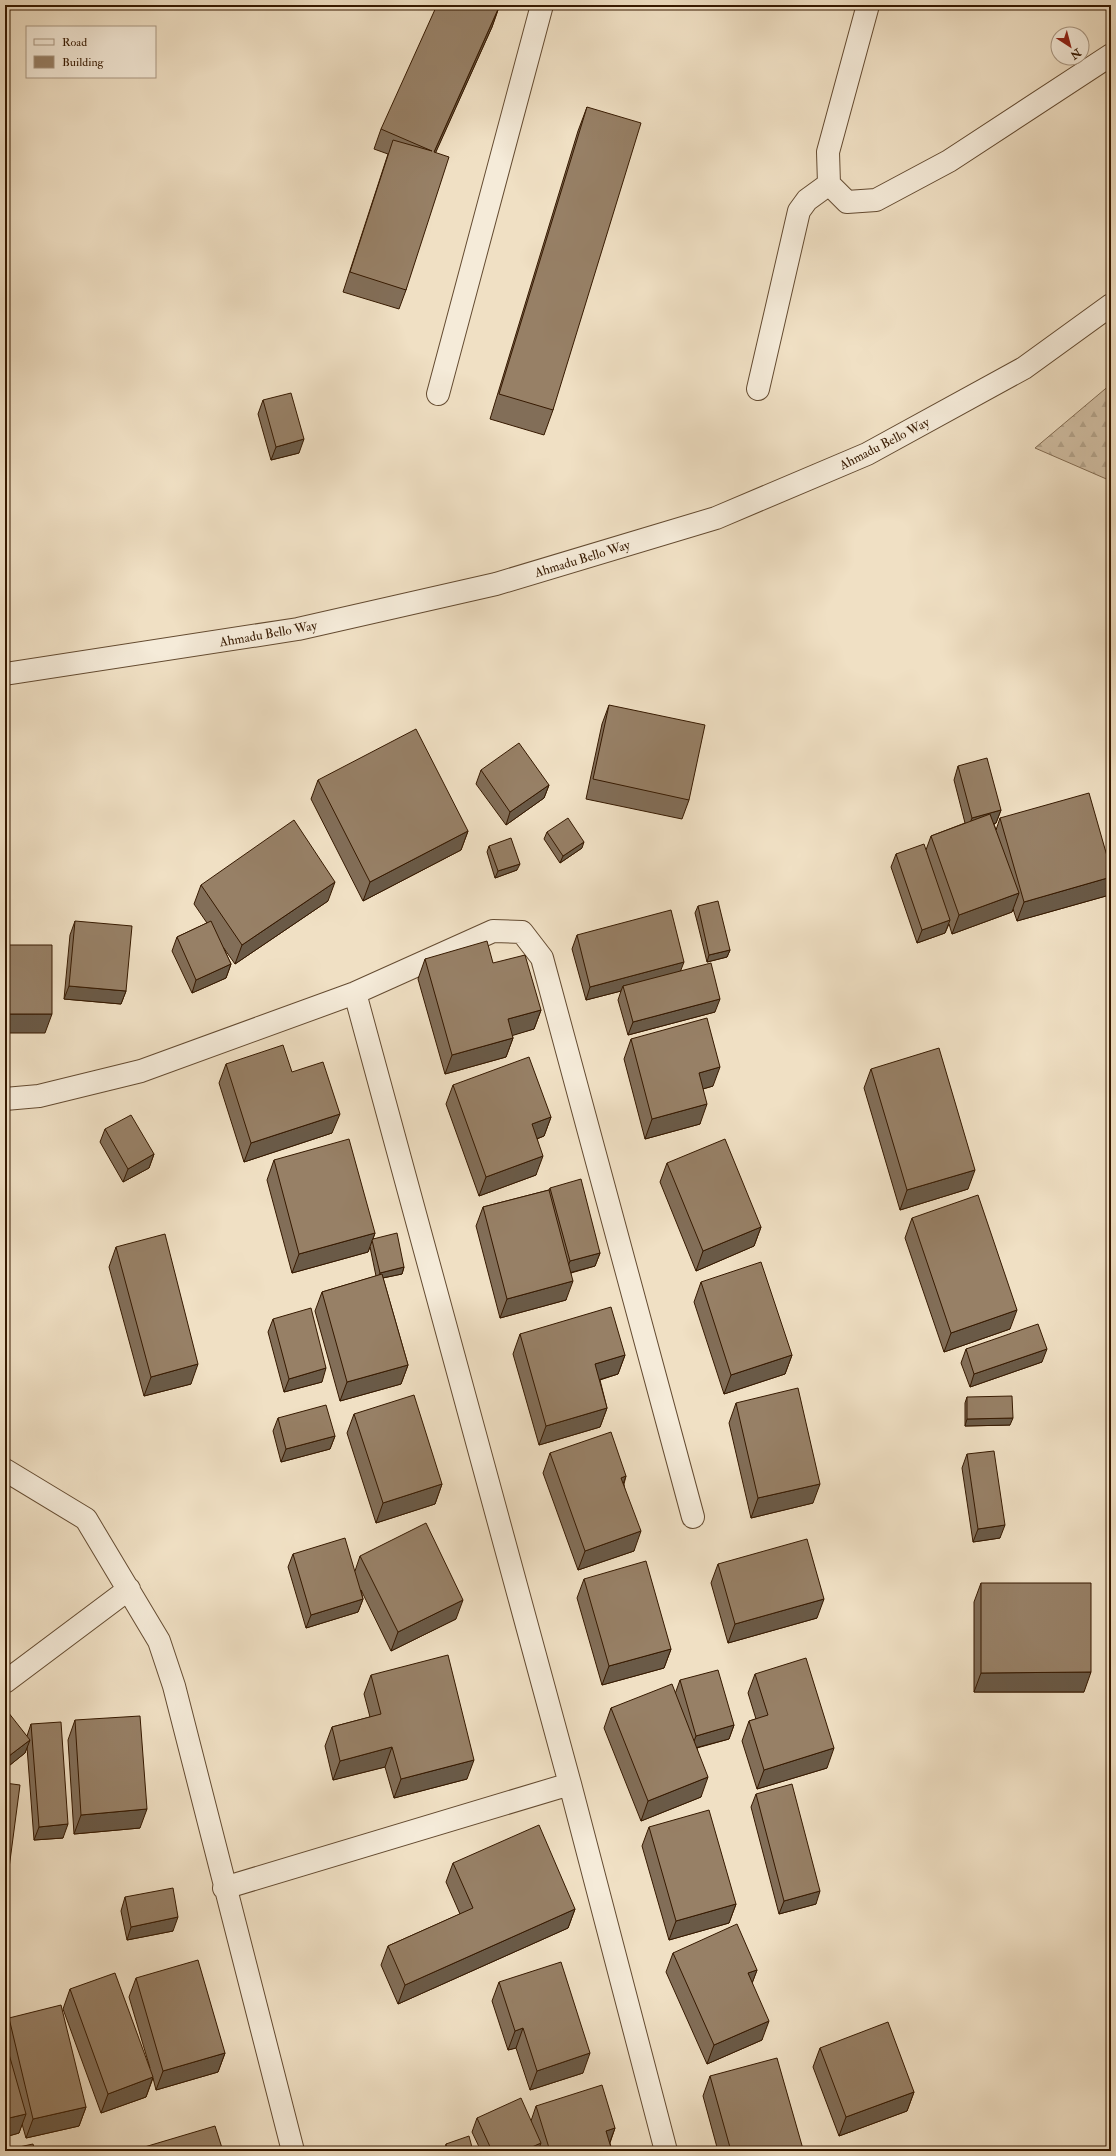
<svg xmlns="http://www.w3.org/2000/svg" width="1116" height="2156" font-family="'IM FELL Double Pica',serif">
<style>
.forest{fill:url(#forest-firs);stroke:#836c52}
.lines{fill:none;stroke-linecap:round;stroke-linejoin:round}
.minor-casing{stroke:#644b31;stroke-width:24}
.tertiary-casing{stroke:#644b31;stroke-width:24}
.minor{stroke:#f5ebd9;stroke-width:22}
.tertiary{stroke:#f5ebd9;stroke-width:22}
.wall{fill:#826e58;stroke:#361900}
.shaded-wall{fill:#6a5a47;stroke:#361900}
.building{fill:#978066;stroke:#361900}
.labels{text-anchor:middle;stroke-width:3;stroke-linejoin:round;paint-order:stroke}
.street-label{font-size:13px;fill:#361900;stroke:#f5ebd9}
</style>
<defs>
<pattern id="forest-firs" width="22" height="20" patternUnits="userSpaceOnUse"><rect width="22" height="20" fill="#d0bea3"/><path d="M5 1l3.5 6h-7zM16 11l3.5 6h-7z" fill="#b3a38b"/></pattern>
</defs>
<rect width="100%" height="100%" fill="#f0e0c4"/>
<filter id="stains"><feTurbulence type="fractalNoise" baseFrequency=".005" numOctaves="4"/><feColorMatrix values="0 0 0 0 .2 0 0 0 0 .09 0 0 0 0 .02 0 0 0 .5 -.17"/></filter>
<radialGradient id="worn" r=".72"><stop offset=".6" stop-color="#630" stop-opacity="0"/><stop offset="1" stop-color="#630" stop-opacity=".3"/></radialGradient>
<!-- forest -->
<path class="forest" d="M1111,384V481L1035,448Z"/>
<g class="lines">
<defs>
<path id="minor" d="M868,5L828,152L829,184L847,202L876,200L949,161L1111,55
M758,389L799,211L807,200L829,184
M438,394L542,5
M355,993L570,1784L666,2151
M5,1099L39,1096L141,1071L355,993L493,931L522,932L542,958L693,1517
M5,1470L86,1519L159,1641L174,1686L293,2151
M5,1682L129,1589
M224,1888L570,1784"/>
<path id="tertiary" d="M5,674L298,629L496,584L716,518L867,454L1024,368L1111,305"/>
</defs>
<!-- minor casing -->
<use href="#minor" class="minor-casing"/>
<!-- tertiary casing -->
<use href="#tertiary" class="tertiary-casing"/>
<!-- minor -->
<use href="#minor" class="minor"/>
<!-- tertiary -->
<use href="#tertiary" class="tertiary"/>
</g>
<!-- wall -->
<path class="wall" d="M499,7L492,27L435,153L406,290L399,309L343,292L388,154L374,149L381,129Z
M587,107L553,410L544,435L490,419L578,131Z
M263,400L299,453L271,460L258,414Z
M609,705L689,800L682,819L586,799L602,724Z
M958,766L1001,810L996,823L994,824L996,830L1000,818L1111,870V882L1106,896L1017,921L1013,909L1012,912L952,934L949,924L945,933L917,943L891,867L896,854L926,850L931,836L965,823L954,780Z
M481,770L549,785L544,798L506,825L476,784Z
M318,780L468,831L461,850L363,901L311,799Z
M547,832L582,848L560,863L544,839Z
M489,846L517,870L495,878L487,852Z
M201,885L328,901L235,964L223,947L231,964L226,978L192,993L172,951L177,937L207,923L194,904Z
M698,906L730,950L727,957L707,962L695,913Z
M75,921L126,991L121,1004L64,999L70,935Z
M577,935L681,971L715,1012L628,1035L618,1000L621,991L586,1000L572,949Z
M425,959L493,963L541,1010L534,1029L512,1035L513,1038L506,1057L445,1074L418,979Z
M631,1039L713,1086L703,1089L700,1124L645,1139L624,1059Z
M226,1064L292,1072L332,1133L244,1162L219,1083Z
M871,1069L968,1189L900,1210L864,1088Z
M453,1085L551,1117L544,1136L537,1139L536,1175L479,1196L446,1104Z
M105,1129L154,1154L149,1168L123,1182L100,1142Z
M274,1160L375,1233L373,1239L404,1267L402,1274L383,1278L408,1365L401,1384L340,1401L315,1311L322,1292L376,1276L370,1247L368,1252L292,1273L267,1180Z
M667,1163L761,1227L754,1246L696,1271L660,1182Z
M550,1188L600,1253L595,1266L571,1273L566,1300L500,1318L476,1226L483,1207L549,1190Z
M912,1218L1010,1329L944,1352L905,1238Z
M116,1247L191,1384L144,1396L109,1267Z
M701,1282L792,1355L785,1374L724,1394L694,1302Z
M273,1319L322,1382L284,1392L268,1332Z
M520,1334L625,1355L618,1374L600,1380L607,1408L600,1427L539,1445L513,1354Z
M966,1349L1042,1362L970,1387L961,1363Z
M967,1397L1010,1425L965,1426V1403Z
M736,1403L813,1503L751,1518L729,1423Z
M354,1414L442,1484L435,1504L376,1523L347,1433Z
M278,1418L335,1436L330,1449L281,1462L273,1431Z
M550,1453L626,1476L624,1484L634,1551L578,1570L543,1473Z
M967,1454L1000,1538L973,1542L962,1468Z
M293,1554L355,1571L360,1556L456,1619L391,1651L361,1590L363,1599L358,1612L306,1628L288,1567Z
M718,1564L817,1618L728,1643L711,1583Z
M584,1579L671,1649L664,1668L602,1685L577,1598Z
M981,1583L1084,1692H974V1602Z
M755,1674L827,1768L757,1789L742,1741L749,1721L756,1719L748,1693Z
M371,1675L467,1779L394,1798L385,1767L333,1780L325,1746L332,1727L370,1717L364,1694Z
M680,1680L734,1725L729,1739L697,1748L701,1797L641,1821L604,1728L611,1708L675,1694Z
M5,1714L27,1736L31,1724L63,1838L34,1840L27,1747L25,1753L5,1769Z
M75,1720L140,1828L74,1834L68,1740Z
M756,1794L816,1904L779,1914L751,1807Z
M649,1827L736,1904L729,1923L669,1940L642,1846Z
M453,1863L575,1909L568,1928L398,2004L381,1965L388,1946L460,1914L446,1882Z
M125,1897L173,1931L127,1940L121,1911Z
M673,1953L757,1970L752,1983L762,2040L707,2064L666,1972Z
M136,1978L225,2053L218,2072L156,2090L153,2078L146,2097L101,2113L63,2009L70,1989L150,2068L129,1997Z
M499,1982L583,2073L530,2090L516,2048L508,2050L492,2001Z
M9,2018L86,2107L79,2126L26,2138L22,2124L19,2133L5,2137V2028Z
M820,2048L914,2092L907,2111L839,2136L813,2067Z
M710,2076L803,2149L802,2151H718L703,2096Z
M536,2106L615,2128L610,2143L612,2151H481L472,2132L477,2118L531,2121Z
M446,2144L473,2151H444Z"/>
<!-- shaded-wall -->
<path class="shaded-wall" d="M499,7L492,27L427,172L434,152Z
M304,439L299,453L271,460L276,447Z
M549,785L544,798L506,825L510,812Z
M1001,810L996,823L967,831L972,818Z
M468,831L461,850L363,901L370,882Z
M584,842L582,848L560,863L563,856Z
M520,864L517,870L495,878L498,871Z
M1111,877V882L1106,896L1017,921L1024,902Z
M335,882L328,901L235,964L242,945Z
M1019,893L1012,912L952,934L959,915Z
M950,920L945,933L917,943L922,930Z
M730,950L727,957L707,962L709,955Z
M684,962L679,975L623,986L621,991L586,1000L590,987Z
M231,964L226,978L192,993L196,980Z
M69,986L126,991L121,1004L64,999Z
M720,999L715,1012L628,1035L633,1022Z
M541,1010L534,1029L501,1039L508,1019Z
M5,1014H52L45,1033H5Z
M513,1038L506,1057L445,1074L452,1055Z
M720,1067L713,1086L692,1092L699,1073Z
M707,1104L700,1124L645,1139L652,1119Z
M340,1114L332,1133L244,1162L251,1143Z
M551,1117L544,1136L525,1143L532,1124Z
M154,1154L149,1168L123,1182L128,1169Z
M543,1156L536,1175L479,1196L486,1177Z
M975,1170L968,1189L900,1210L907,1190Z
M761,1227L754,1246L696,1271L703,1251Z
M375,1233L368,1252L292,1273L299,1254Z
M600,1253L595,1266L565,1274L570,1261Z
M404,1267L402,1274L377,1279L380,1273Z
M573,1281L566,1300L500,1318L507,1299Z
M1017,1310L1010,1329L944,1352L951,1333Z
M1047,1349L1042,1362L970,1387L974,1374Z
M625,1355L618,1374L588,1383L595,1364Z
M792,1355L785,1374L724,1394L731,1375Z
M198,1364L191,1384L144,1396L151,1377Z
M408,1365L401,1384L340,1401L347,1382Z
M326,1368L322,1382L284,1392L289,1379Z
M607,1408L600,1427L539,1445L546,1426Z
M1013,1418L1010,1425L965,1426L967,1419Z
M335,1436L330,1449L281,1462L286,1449Z
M626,1476L619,1495L621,1478Z
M442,1484L435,1504L376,1523L383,1503Z
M820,1484L813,1503L751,1518L758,1498Z
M1005,1525L1000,1538L973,1542L978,1529Z
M641,1531L634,1551L578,1570L585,1551Z
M363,1599L358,1612L306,1628L311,1615Z
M824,1599L817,1618L728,1643L735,1624Z
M463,1600L456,1619L391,1651L398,1632Z
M671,1649L664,1668L602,1685L609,1666Z
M1091,1672L1084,1692H974L981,1673Z
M734,1725L729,1739L691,1749L696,1736Z
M30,1740L25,1753L5,1769V1759Z
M392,1747L385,1767L333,1780L340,1761Z
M834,1748L827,1768L757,1789L764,1770Z
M474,1760L467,1779L394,1798L401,1779Z
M708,1777L701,1797L641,1821L648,1801Z
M147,1809L140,1828L74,1834L81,1815Z
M68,1824L63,1838L34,1840L39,1827Z
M5,1876H8L5,1885Z
M820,1891L816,1904L779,1914L784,1901Z
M736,1904L729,1923L669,1940L676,1921Z
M575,1909L568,1928L398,2004L405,1985Z
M178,1917L173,1931L127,1940L131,1927Z
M757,1970L750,1989L748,1973Z
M769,2021L762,2040L707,2064L714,2045Z
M523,2028L516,2048L508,2050L515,2031Z
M225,2053L218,2072L156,2090L163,2071Z
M590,2053L583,2073L530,2090L537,2071Z
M153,2077L146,2097L101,2113L108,2094Z
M914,2092L907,2111L839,2136L846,2117Z
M86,2107L79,2126L26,2138L33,2119Z
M26,2114L19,2133L5,2137V2119Z
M615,2128L608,2147L606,2131Z
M541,2143L538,2151H523Z"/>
<!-- building -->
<path class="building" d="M437,5H493L499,7L434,152L449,157L406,290L350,272L393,140L432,151L381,129Z
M587,107L641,123L553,410L499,394Z
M291,393L304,439L276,447L263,400Z
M609,705L705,725L689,800L593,779Z
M416,729L468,831L370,882L318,780Z
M519,743L549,785L510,812L481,770Z
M987,758L1001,810L972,818L958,766Z
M1089,793L1111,870V877L1024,902L1000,818Z
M990,814L1019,893L959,915L931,836Z
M568,818L584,842L563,856L547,832Z
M294,820L335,882L242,945L201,885Z
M511,838L520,864L498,871L489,846Z
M924,844L950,920L922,930L896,854Z
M718,901L730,950L709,955L698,906Z
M671,910L684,962L590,987L577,935Z
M75,921L132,926L126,991L69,986Z
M211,921L231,964L196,980L177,937Z
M487,941L493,963L525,955L541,1010L508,1019L513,1038L452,1055L425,959Z
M5,945H52V1014H5Z
M711,963L720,999L633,1022L623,986Z
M707,1018L720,1067L699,1073L707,1104L652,1119L631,1039Z
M283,1045L292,1072L323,1062L340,1114L251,1143L226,1064Z
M939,1048L975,1170L907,1190L871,1069Z
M529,1057L551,1117L532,1124L543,1156L486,1177L453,1085Z
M131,1115L154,1154L128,1169L105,1129Z
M5,1122L6,1123L5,1131Z
M349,1139L375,1233L299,1254L274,1160Z
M725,1139L761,1227L703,1251L667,1163Z
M581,1179L600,1253L570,1261L550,1188Z
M549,1190L573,1281L507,1299L483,1207Z
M978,1195L1017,1310L951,1333L912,1218Z
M397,1233L404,1267L380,1273L372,1240L373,1239Z
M165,1234L198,1364L151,1377L116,1247Z
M761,1262L792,1355L731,1375L701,1282Z
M382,1274L408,1365L347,1382L322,1292Z
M611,1307L625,1355L595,1364L607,1408L546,1426L520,1334Z
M311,1308L326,1368L289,1379L273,1319Z
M1038,1324L1047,1349L974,1374L966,1349Z
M798,1388L820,1484L758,1498L736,1403Z
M414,1395L442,1484L383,1503L354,1414Z
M1012,1396L1013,1418L967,1419V1397Z
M326,1405L335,1436L286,1449L278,1418Z
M611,1432L626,1476L621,1478L641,1531L585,1551L550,1453Z
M994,1451L1005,1525L978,1529L967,1454Z
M426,1523L463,1600L398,1632L360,1556Z
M345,1538L363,1599L311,1615L293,1554Z
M807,1539L824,1599L735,1624L718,1564Z
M646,1561L671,1649L609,1666L584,1579Z
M981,1583H1091V1672L981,1673Z
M448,1655L474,1760L401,1779L392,1747L340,1761L332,1727L381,1714L371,1675Z
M806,1658L834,1748L764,1770L749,1721L768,1715L755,1674Z
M718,1670L734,1725L696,1736L680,1680Z
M672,1684L708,1777L648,1801L611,1708Z
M8,1712L30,1740L5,1759V1714Z
M140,1716L147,1809L81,1815L75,1720Z
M61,1722L68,1824L39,1827L31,1724Z
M5,1783L20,1785L8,1876H5Z
M792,1784L820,1891L784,1901L756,1794Z
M709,1810L736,1904L676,1921L649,1827Z
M539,1825L575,1909L405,1985L388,1946L473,1908L453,1863Z
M173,1888L178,1917L131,1927L125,1897Z
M737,1924L757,1970L748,1973L769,2021L714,2045L673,1953Z
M198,1960L225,2053L163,2071L136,1978Z
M561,1962L590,2053L537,2071L523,2028L515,2031L499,1982Z
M115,1973L153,2077L108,2094L70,1989Z
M61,2005L86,2107L33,2119L9,2018Z
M888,2022L914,2092L846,2117L820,2048Z
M5,2040L26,2114L5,2119Z
M777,2058L803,2149L797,2151H731L710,2076Z
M602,2085L615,2128L606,2131L612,2151H550L536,2106Z
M521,2098L541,2143L523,2151H492L477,2118Z
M215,2126L223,2151H131Z
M469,2136L473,2151H448L446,2144Z
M33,2144L35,2151H5V2150Z"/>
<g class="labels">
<!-- street labels -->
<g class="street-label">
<text transform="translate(884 443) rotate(-27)" y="5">Ahmadu Bello Way</text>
<text transform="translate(582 558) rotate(-17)" y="5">Ahmadu Bello Way</text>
<text transform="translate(268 633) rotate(-10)" y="5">Ahmadu Bello Way</text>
</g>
</g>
<!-- margin -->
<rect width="1116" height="2156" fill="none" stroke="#f0e0c4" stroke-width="20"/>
<rect x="6" y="6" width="1104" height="2144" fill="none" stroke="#361900" stroke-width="2"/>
<rect x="10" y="10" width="1096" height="2136" fill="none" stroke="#361900"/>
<!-- legend -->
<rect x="26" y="26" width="130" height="52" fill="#f5ebd9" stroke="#a99782"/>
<rect x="34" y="39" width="20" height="6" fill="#f5ebd9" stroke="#a99782"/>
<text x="62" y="46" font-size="12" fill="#361900">Road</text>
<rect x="34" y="56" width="20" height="12" fill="#978066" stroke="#a99782"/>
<text x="62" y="66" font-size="12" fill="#361900">Building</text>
<!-- north arrow -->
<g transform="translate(1070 46) rotate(144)"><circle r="19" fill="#f5ebd9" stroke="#a99782"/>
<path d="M0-3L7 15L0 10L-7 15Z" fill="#8f2418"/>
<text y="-6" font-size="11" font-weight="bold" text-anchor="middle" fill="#361900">N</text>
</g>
<rect width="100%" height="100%" filter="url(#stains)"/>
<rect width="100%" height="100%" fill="url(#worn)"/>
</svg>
